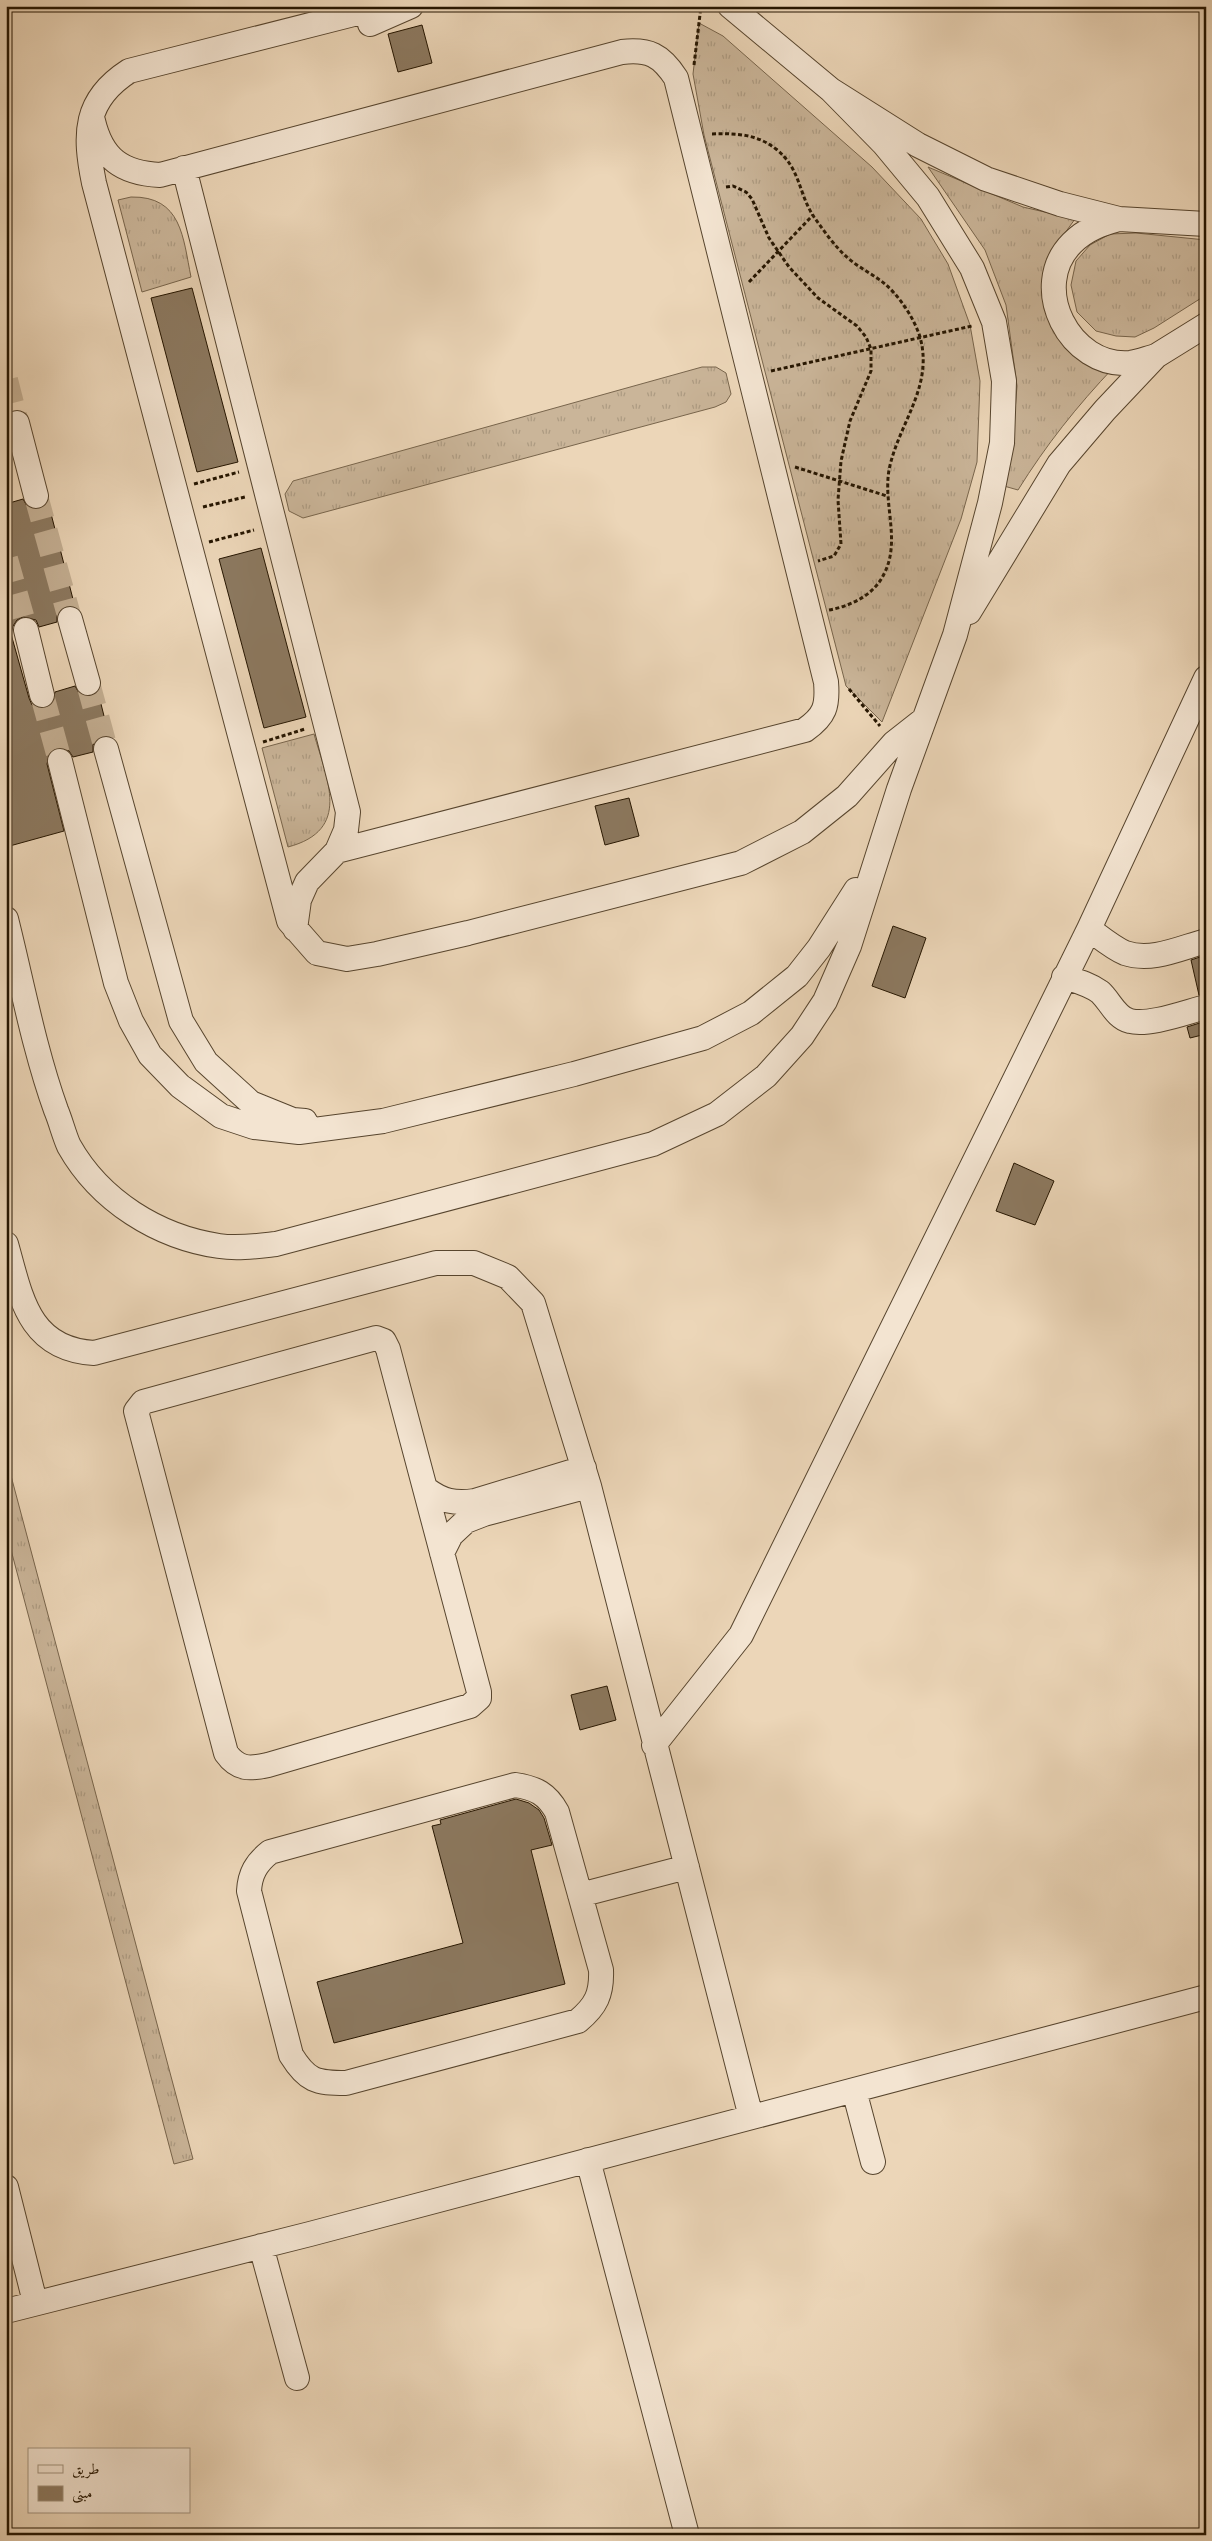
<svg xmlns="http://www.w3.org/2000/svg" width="1212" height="2541" font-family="'IM FELL Great Primer',Amiri,serif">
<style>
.grass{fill:url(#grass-tufts);stroke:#78654c}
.building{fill:#8c7960;stroke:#251500}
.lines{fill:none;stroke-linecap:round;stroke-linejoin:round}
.minor-tunnel{stroke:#c4af93;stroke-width:24;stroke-dasharray:24 12;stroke-linecap:butt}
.minor-casing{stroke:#57452e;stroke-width:26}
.path{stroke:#251500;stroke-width:3;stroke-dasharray:4 2.5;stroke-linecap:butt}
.minor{stroke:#f3e4d1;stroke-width:24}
</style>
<defs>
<pattern id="grass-tufts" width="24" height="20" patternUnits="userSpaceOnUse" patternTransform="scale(1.25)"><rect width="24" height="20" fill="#cab599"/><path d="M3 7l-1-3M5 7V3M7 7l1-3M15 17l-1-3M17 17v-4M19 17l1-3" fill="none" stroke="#ad9b82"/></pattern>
</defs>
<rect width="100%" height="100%" fill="#ecd6b8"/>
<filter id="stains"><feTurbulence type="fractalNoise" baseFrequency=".004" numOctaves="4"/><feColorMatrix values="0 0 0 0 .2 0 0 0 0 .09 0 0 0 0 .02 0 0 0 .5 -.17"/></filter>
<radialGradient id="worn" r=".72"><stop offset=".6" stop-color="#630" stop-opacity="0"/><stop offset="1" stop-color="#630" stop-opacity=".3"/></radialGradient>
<!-- grass -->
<path class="grass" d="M699,23L723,36L872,167L921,219L948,264L970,325L980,381L977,462L961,519L882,722L846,686L704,135L693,74Z
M928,167L1023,207L1075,219L1047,258L1043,294L1114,367C1077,406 1046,445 1018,490L1004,486L1013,436L1017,386L1006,305L985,250Z
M131,197C182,196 183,238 191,277L142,292L118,200Z
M1136,233L1206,240V295L1154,328L1135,337L1116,336L1096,331L1077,312L1071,285L1076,261L1090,245L1110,234Z
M702,367H716L726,373L731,394L726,402L715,407L303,518L289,511L285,494L293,481Z
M314,734C327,780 352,830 288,847L262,748Z
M6,1457L193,2159L174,2164L6,1531Z"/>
<!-- building -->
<path class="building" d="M422,25L432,63L398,72L388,34Z
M192,288L238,462L197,472L151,298Z
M23,499L27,506L33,509H40L48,502L75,607L67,606L61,609L57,615V622L39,627L36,620L23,617L17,620L13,626L11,634L29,698L32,705L45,708L52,705L55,692L75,686L79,693L85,696H92L98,692L109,736L97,739L93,745V752L73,757L69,751L63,748H56L50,752L47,764L64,831L6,847V504Z
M261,548L306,717L264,728L219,559Z
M629,798L639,836L605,845L595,806Z
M893,926L926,938L905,998L872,986Z
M1206,955V994L1199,995L1191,960Z
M1206,1021V1034L1190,1038L1187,1027Z
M1014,1163L1054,1181L1035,1225L996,1211Z
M607,1686L616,1720L580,1730L571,1695Z
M516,1799L529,1803L539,1810L544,1818L552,1845L531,1850L565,1984L334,2043L317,1982L463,1943L432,1826L441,1824L440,1820Z"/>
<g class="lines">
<!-- minor-tunnel -->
<path class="minor-tunnel" d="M6,380L17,423
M36,496L70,619
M6,559L26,630
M88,683L106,749
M42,695L60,761"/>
<defs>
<path id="minor" d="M385,6L129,71C84,100 84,134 94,183L289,921L317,953L347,959L377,954L468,933L741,863L802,832L847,796L894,743L922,721
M730,6L831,90L918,145L986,179L1060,204L1119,219L1206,224
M370,24L411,6
M93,121C102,159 122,173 160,175L622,52C649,49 661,55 676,78L826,682C828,706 825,716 805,730L337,851
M184,168L348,812L346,830L337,851L307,882L299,900L295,929
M1119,219C1101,224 1086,229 1072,243C1028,287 1070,368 1130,363C1139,362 1148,358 1156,356
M17,423L36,496
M969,612L1059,464L1105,410L1156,356L1206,325
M70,619L88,683
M26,630L42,695
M106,749L181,1021L206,1062L251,1103L293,1120L305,1121
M60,761L116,983L131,1021L150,1055L180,1086L221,1116L254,1127L299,1132L383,1121L574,1074L703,1038L751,1013L797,976L819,948L856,890
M6,919C22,983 34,1049 56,1110C61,1122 64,1135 69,1146C100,1201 158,1237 219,1246C238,1249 258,1246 276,1244L653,1144L717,1114L766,1076L802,1036L825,1001L849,946L899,789L955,635L990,503L1002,443L1004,381L994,322L972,268L928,197L884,144L831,90
M1089,929C1100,937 1113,948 1125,953C1152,962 1180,948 1206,941
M1064,977C1077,981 1089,984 1100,992C1110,1001 1116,1018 1130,1021C1149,1026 1186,1012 1206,1007
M6,1244C21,1297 28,1349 94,1353L436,1263H474L508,1277L533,1303L589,1486L751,2117
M376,1338L384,1341L388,1349L479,1692V1698L470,1706L268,1765C250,1769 238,1770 226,1753L136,1411L143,1402Z
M426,1489C442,1501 454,1504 475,1501L584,1468
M442,1553L451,1535L466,1521L484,1514L589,1486
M654,1745L741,1635L1089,929L1206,678
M515,1785C536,1788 547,1794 557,1812L601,1970C602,1994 596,2006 578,2021L346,2083C316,2083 307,2081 291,2055L249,1891C250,1874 256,1863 270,1852Z
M580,1895L687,1867
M854,2090L873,2162
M588,2160L687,2535
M6,2187L35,2302
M261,2246L297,2378
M6,2311L310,2234L1206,1997"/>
</defs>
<!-- minor casing -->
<use href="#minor" class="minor-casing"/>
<!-- path -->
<path class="path" d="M694,65L701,6
M712,134C735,133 757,134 776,149C801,169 798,193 814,217C824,231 835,247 848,258C859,268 873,274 885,284C900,297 914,318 920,337C934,387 898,424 889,470C883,505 901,541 884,574C874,595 851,606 829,610
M726,187L733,186L746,192L752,199L769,238L789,267L818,298L857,326L866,337L871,349V371L850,421L841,461L838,500L841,544L834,556L818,561
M749,282L813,215
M771,371L972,326
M795,467L887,496
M194,484L239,472
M203,507L245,497
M209,542L254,530
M849,689L880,726
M263,742L305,729"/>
<!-- minor -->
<use href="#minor" class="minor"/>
</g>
<!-- margin -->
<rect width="1212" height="2541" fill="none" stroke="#ecd6b8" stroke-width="25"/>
<rect x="8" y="8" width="1197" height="2526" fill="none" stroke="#251500" stroke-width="2.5"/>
<rect x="12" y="12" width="1187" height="2516" fill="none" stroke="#251500"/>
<!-- legend -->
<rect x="28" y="2448" width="162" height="65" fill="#f3e4d1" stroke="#a1917d"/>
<rect x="38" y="2465" width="25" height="8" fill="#f3e4d1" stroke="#a1917d"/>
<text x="72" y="2474" font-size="15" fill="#251500">طريق</text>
<rect x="38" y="2486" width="25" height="15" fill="#8c7960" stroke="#a1917d"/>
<text x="72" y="2498" font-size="15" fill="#251500">مبنى</text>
<rect width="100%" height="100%" filter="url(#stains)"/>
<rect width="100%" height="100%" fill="url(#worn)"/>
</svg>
